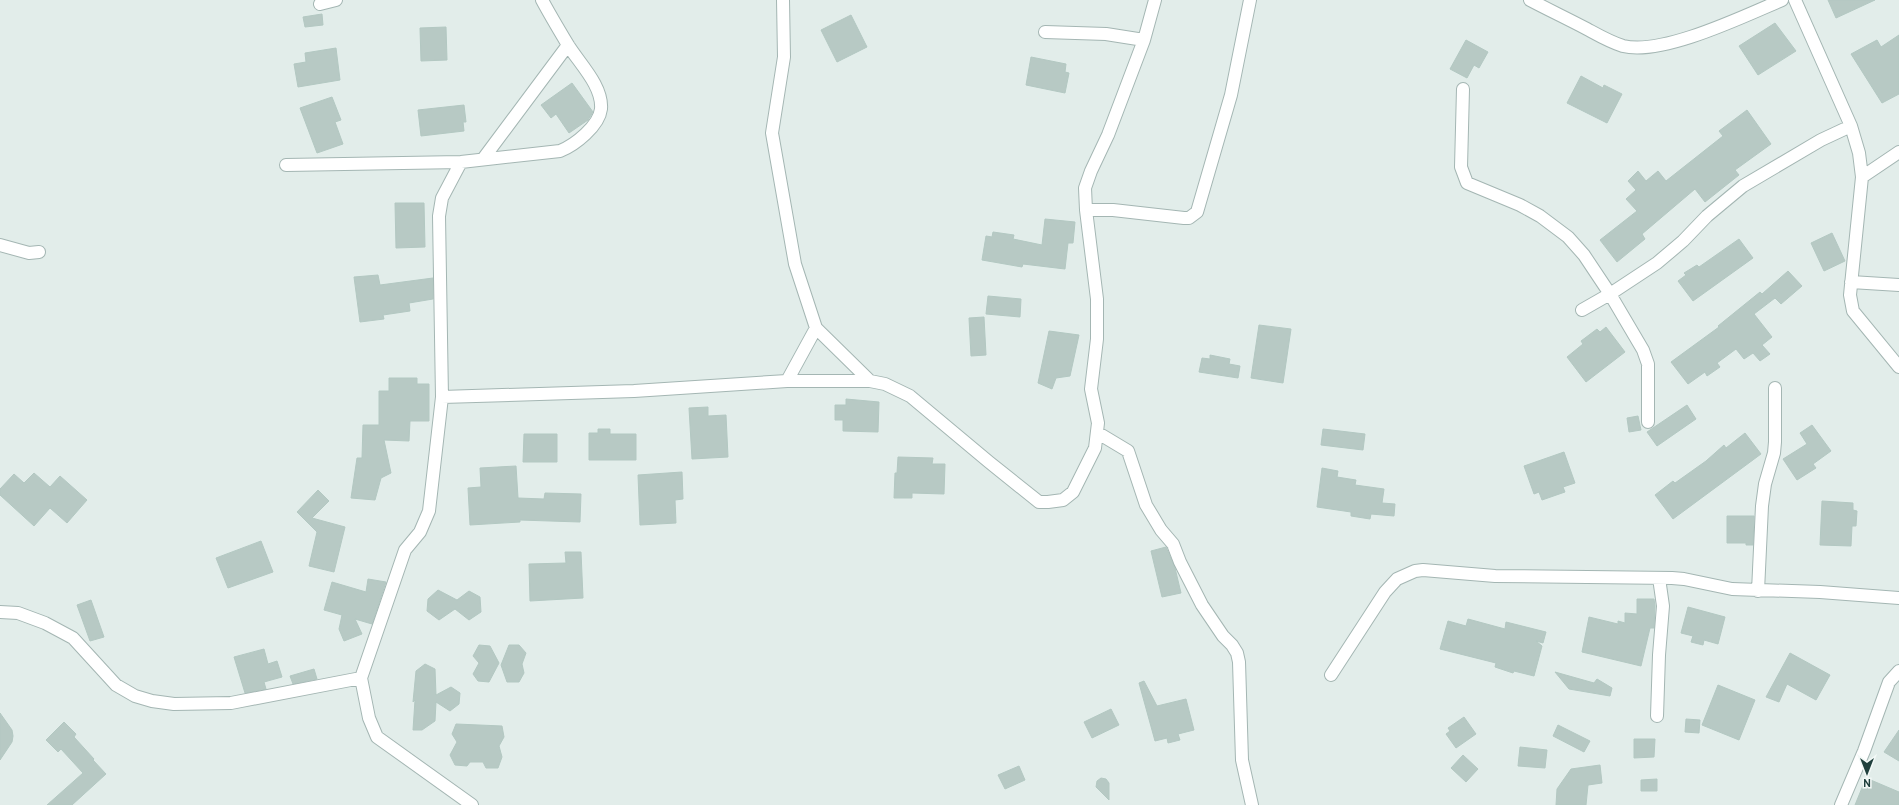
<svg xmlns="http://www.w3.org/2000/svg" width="1899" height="805" font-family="Overpass,sans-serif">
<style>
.building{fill:#b7c9c4;stroke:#b3c8c2}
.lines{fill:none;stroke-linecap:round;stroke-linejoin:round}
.minor-casing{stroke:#a4b6b3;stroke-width:14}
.minor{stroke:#fff;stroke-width:12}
</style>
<rect width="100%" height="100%" fill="#e2edea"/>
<!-- building -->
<path class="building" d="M1828,0H1875L1836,18Z
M322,14L323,25L305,27L303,17Z
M851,15L867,47L837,62L821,30Z
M1775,23L1796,51L1758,75L1739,46Z
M446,27L447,60L421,61L420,28Z
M1899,35V94L1882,103L1851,54L1877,40L1881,47Z
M1466,40L1488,52L1479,68L1474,65L1467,78L1450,69Z
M336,48L340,80L298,87L294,64L306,62L305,53Z
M1031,57L1066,64L1065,72L1069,73L1065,93L1026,85Z
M1581,76L1603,88L1604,85L1622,94L1607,123L1567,103Z
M572,83L593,112L588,120L569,133L556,114L551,118L541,105Z
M332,97L341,120L335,122L343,144L317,153L300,108Z
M464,105L466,122H463L464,131L421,136L418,110Z
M1747,110L1771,144L1735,170L1739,175L1705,202L1695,189L1642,234L1645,239L1617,262L1600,240L1637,211L1626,199L1636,190L1628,181L1638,171L1646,181L1658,171L1666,181L1723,136L1719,131Z
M395,203H424L425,247L396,248Z
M1045,219L1075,222L1073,243H1068L1065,269L1023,264L1022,267L982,260L986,236L992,237L993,232L1014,235L1013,239L1042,245Z
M1832,233L1845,261L1824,271L1811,243Z
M1739,239L1753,258L1693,301L1678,281L1686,275L1684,273L1697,265L1699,267Z
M1788,271L1802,286L1781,304L1775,298L1754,314L1772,337L1762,345L1770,354L1760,361L1753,353L1744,359L1736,349L1717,363L1720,367L1707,376L1705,372L1688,384L1671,362L1719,327L1718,326L1760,292L1762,294Z
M378,275L380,285L433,278V299L409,303L410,311L383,315L384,319L360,322L354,277Z
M988,296L1021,299L1020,317L986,314Z
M984,317L986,355L971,356L969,318Z
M1259,325L1291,329L1283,383L1251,378Z
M1606,327L1625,352L1586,382L1567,357L1583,344L1581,341L1597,329L1600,332Z
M1049,331L1079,335L1070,376L1056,378L1052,389L1038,383Z
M1210,355L1230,359L1229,364L1240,366L1238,378L1199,372L1202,358L1210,359Z
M389,378H417V384H429V421H410L409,441L384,440L391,473L381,478L375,500L351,498L357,458H362L363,425H379V391H389Z
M846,399L879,402L878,432L843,431V420H835V405H846Z
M1687,405L1696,419L1657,446L1647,432Z
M708,407V416L726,415L728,457L692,459L689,408Z
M1638,416L1641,430L1629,432L1627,418Z
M1812,425L1831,451L1813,464L1816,468L1797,480L1783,459L1807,444L1800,433Z
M598,429H610V434H636V460H589V433H598Z
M1323,429L1365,434L1363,450L1321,445Z
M1745,433L1761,454L1673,519L1655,495L1673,481L1675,483L1706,461L1724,445L1726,448Z
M524,434H557V462H523Z
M1564,452L1575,483L1563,487L1565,492L1542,500L1539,492L1534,494L1524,466Z
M898,457L933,458L932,464H945L944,494L912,493V498H894L895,473H897Z
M516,466L518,498L544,499L545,493L581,494L580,522L520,520V522L470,525L468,488L481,487L480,468Z
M1322,468L1338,471L1337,477L1356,480L1355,485L1384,489L1382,503L1395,504L1394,516L1371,514L1370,519L1351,516V512L1317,507Z
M682,472L683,499L675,500L676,523L640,525L638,475Z
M34,473L50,487L60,476L87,500L67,523L50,508L34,526L0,495V489L14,474L24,483Z
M318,490L329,501L312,518L345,527L334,572L309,566L317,532L297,512Z
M1822,501L1853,503V510L1857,511L1856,526H1852L1851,546L1820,545Z
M1727,516H1754L1753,545H1746V543H1727Z
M261,541L273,572L228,588L216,558Z
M1166,547L1175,568L1181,593L1162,597L1151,551Z
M565,552H581L583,598L530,601L529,564L566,563Z
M368,579L386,582L372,624L355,619L362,634L344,641L339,629L342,615L324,610L332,582L366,592Z
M438,590L457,600L469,591L480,597L481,612L469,620L455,609L439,620L427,611L428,599Z
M1637,599H1654L1655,606L1654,628H1650L1641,666L1582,652L1589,617L1618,624V621L1625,623V613L1637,614Z
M91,600L104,637L90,641L77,605Z
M1688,607L1725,617L1718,644L1704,640L1703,645L1691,642L1693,636L1681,633Z
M1468,619L1505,629L1506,622L1546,632L1543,643L1536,641L1542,646L1534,676L1514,671L1513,673L1495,667L1496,663L1440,649L1448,621L1466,626Z
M479,645L490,646L499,663L489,682L478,681L473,674L479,663L473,656Z
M509,645H519L526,653L522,664L524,673L519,682H507L501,665Z
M264,649L268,664L277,661L282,677L264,682L266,689L245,693L234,657Z
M1790,653L1830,675L1816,700L1787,684L1779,702L1766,697Z
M425,664L435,669L436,695L451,687L460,693L459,704L450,711L436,702L435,721L422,730H413L415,700L413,702L416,671Z
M314,669L317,679L293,684L290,676Z
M1555,672L1594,683L1597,679L1612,688L1610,696L1569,689Z
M1144,681L1157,706L1186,699L1194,730L1178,734L1180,740L1168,743L1167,738L1155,741L1139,683Z
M1718,685L1755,700L1739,740L1702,725Z
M1111,709L1119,725L1092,738L1084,722Z
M0,713L12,730L13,736L12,742L0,760Z
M1464,717L1476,734L1456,748L1446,734L1450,731L1448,728Z
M1686,719L1700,720L1699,733L1685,732Z
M64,722L76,734L74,737L94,759L93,760L106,774L72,805H47L83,773L61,749L58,752L46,740Z
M456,724L502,726L504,737L499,746L502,757L498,768H486L483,762H470L467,766L455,765L450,755L457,742L452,734Z
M1558,725L1590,741L1584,752L1553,736Z
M1899,730V761L1884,752Z
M1634,739H1655L1654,757L1634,758Z
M1520,747L1547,750L1545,768L1518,766Z
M1463,755L1478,769L1466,782L1451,768Z
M1600,765L1602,783L1588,785L1586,805H1556L1557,789L1571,769Z
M1019,766L1025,780L1005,789L998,775Z
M1101,778L1106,779L1109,783V800L1096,787L1097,781Z
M1866,778L1899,792V805H1855Z
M1657,779V791H1641V780Z"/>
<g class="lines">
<defs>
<path id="minor" d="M783,0L784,57L772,133L795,264L816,328L870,381
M1530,0C1549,10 1568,19 1587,29C1598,35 1610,42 1623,46C1662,56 1744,16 1782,0
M1795,0L1851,126L1859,153L1862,177
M320,4L336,0
M1045,32L1106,34L1144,40
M1463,89L1461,167L1467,183L1520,205L1540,216L1568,237L1584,255L1610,294L1643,350L1648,364V422
M1899,152L1862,177L1850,295L1853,311L1899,367
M483,159L568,45
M286,165L461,162L560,151C575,145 599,126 601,109C603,86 579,63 568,45C559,30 550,15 542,0
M1086,210H1113L1184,218H1189L1197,212L1231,95L1250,0
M0,245L29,253L39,252
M1851,282L1899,285
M1582,310L1610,294L1657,263L1683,241L1707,216L1743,186L1821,140L1851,126
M787,381L816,328
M442,397L439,216L442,198L461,162
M1098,433L1128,451L1146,505L1161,530L1173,544L1180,562L1202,605L1223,636L1232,645L1237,653L1239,662L1242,760L1252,805
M1758,591L1762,506L1765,484L1774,453L1775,442V388
M0,612L18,613L45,623L73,638L116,685L135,696L152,701L174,704L231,703L361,678
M1331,675L1385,592L1397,579L1415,571L1423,570L1495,576L1672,578L1684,579L1732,589L1820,592L1899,598
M1657,716L1659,655L1663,606L1659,578
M472,805L377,737L369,718L361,678L405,550L420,532L429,511L442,397L634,391L787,381H870L885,384L910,396L989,462L1039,502H1048L1063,500L1073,492L1095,448L1098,423L1091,389L1097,339V299L1086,210L1085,188L1091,171L1108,135L1144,40L1155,0
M1841,805L1864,751L1889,682L1899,671"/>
</defs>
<!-- minor casing -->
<use href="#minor" class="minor-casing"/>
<!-- minor -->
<use href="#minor" class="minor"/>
</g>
<!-- north arrow -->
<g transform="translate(1867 773) rotate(180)" stroke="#f3f9f7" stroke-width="3" paint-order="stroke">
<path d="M0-3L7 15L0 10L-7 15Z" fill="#20403d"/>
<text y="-6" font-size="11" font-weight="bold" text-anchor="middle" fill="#20403d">N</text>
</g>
</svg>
